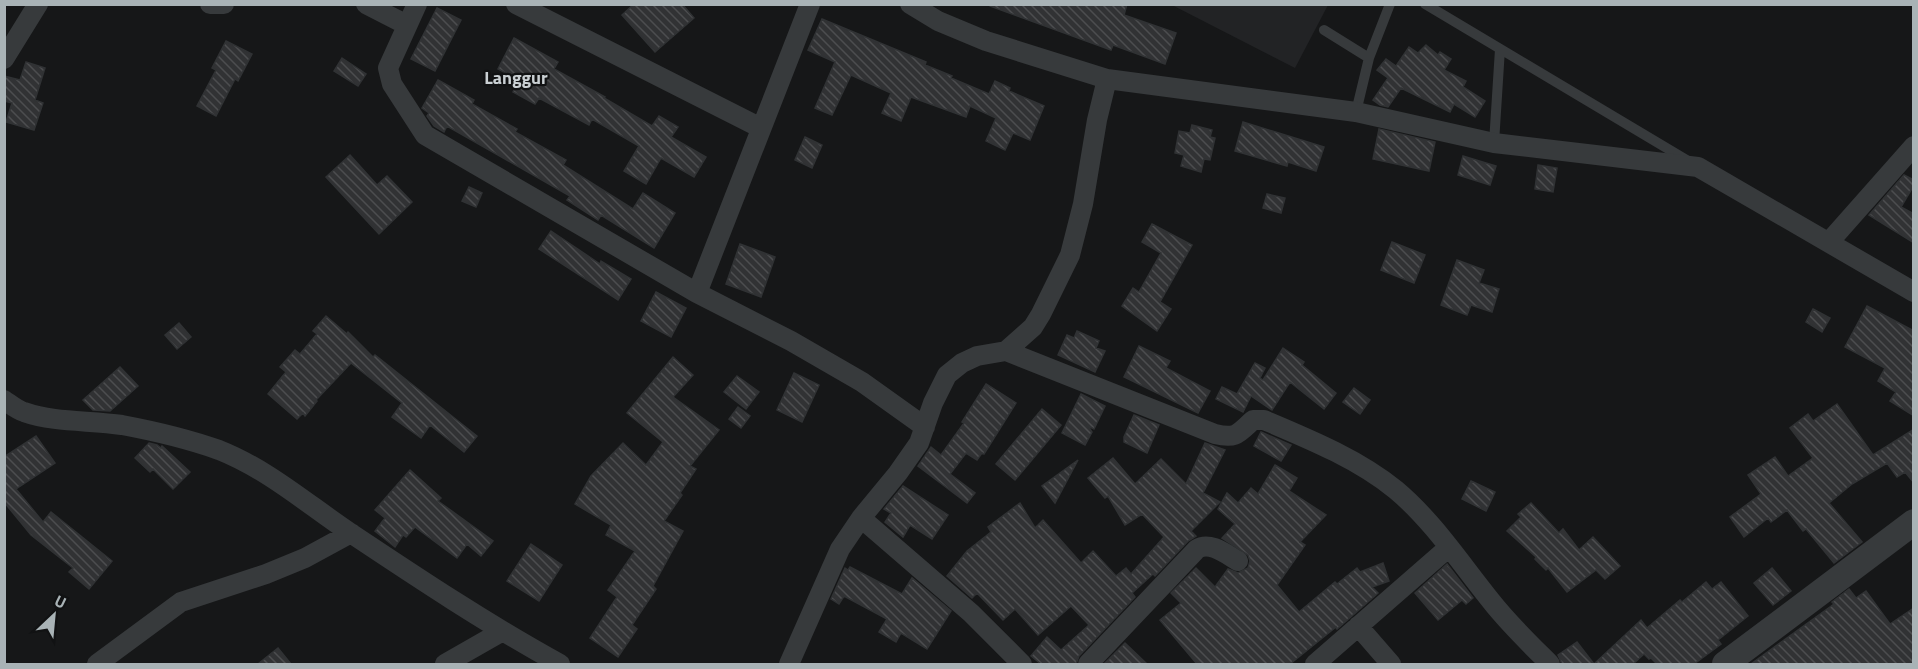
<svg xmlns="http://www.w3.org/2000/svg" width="1918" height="669" font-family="'Titillium Web',sans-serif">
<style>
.built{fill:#222325}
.building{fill:url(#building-back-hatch);stroke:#303234;stroke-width:1.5}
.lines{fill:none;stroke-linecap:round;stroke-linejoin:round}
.service{stroke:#373a3c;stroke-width:10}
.minor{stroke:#373a3c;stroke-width:20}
.tertiary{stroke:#373a3c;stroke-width:26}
.labels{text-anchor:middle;stroke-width:4.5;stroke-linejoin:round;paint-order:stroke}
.quarter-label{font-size:18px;font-weight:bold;fill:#cad0d3;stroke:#111213}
</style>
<defs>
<pattern id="building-back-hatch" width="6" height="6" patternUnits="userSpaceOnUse" patternTransform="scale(1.5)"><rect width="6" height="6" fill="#313234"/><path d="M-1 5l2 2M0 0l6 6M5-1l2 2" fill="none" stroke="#4c4d4f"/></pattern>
</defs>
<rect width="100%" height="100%" fill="#161718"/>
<!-- built -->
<path class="built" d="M1172,5H1328L1295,68Z"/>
<!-- building -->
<path class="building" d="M634,4H682L694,18L655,52L622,15Z
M990,4H1127L1124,15L1176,33L1165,64L1113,45L1111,50L990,6Z
M437,8L461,20L435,71L411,59Z
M822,19L926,62L925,65L952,76L951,78L989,94L995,81L1010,88L1009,91L1044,106L1030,140L1013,133L1005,150L986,141L996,118L970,106L966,117L911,97L901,121L882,113L891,93L851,75L832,115L815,108L835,62L808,50Z
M514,38L558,62L554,69L605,97L604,98L652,126L659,116L678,127L671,137L706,157L694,177L661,158L646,184L624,171L639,146L592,119L589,125L539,98L535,104L513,92L519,80L498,69Z
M226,41L252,54L238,81L235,79L216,116L197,106L216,70L212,68Z
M1426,45L1438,55L1440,52L1451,59L1444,70L1466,81L1463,87L1485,101L1475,117L1454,104L1450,112L1401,88L1388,107L1380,105L1373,100L1388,78L1377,70L1386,59L1396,66L1409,47L1418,53Z
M342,58L366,74L358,86L334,71Z
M26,62L45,68L35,100L43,103L34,130L6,122L12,103L4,101V76L20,80Z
M438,80L474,100L472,104L517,129L515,132L566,160L563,165L633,209L643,193L675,213L654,248L601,215L598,220L567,200L570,196L447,126L444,132L434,126L427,116L429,113L422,108Z
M1243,122L1324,147L1316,171L1288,162L1287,166L1235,151Z
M1192,125L1212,130L1210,137L1215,138L1210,160L1204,159L1201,172L1181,166L1184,155L1175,153L1179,131L1190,133Z
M1379,129L1435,142L1429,171L1373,159Z
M805,137L822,145L812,168L795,160Z
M350,155L377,185L387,176L412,202L379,234L326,177Z
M1463,156L1496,166L1490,185L1458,175Z
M1538,165L1557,168L1553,192L1535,189Z
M1904,175L1914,180V185L1901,207L1914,214V243L1869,215Z
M469,187L482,193L476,207L462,201Z
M1267,194L1285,198L1281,213L1263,208Z
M1152,224L1192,245L1160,302L1171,309L1157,331L1122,306L1133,288L1139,292L1161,253L1142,242Z
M551,231L600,264L601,261L631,279L618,300L539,249Z
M1392,242L1425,255L1414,283L1381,270Z
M740,244L775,257L761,297L726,284Z
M1457,260L1484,270L1479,283L1499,289L1492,312L1471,305L1467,315L1441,305Z
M656,292L686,308L671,337L641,321Z
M1867,306L1914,331V416L1890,401L1896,392L1878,381L1885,368L1845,347Z
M1813,309L1830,318L1822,332L1806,322Z
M326,316L347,334L348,332L373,357L375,355L477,436L464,452L430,425L421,438L392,417L402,403L351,363L316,400L317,401L305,416L303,413L297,419L268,394L286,372L280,367L295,350L300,354L317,334L313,331Z
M179,323L191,337L177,349L165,335Z
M1077,331L1099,341L1096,348L1105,351L1095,372L1058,355L1067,335L1074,338Z
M1139,346L1170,361L1166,368L1210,391L1198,413L1124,377Z
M1283,348L1304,362L1302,365L1336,393L1324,409L1290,382L1272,410L1251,396L1243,412L1216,399L1222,387L1237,394L1255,363L1265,368L1260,378L1263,380Z
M673,357L693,375L673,397L719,430L690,466L696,469L680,493L682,495L664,521L683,531L653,586L656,589L632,625L637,629L618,657L590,638L617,597L608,590L635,551L606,535L611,525L575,504L591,476L623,443L646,465L663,442L627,413Z
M120,367L138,386L110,411L93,410L83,400Z
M794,373L819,385L802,422L777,410Z
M737,376L759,392L746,409L724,392Z
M986,384L1016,403L984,454L982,453L977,460L966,453L950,474L975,493L967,503L918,466L931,447L941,455L964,423L962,422Z
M1354,388L1370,400L1360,414L1343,402Z
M1081,394L1105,406L1094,429L1088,426L1092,432L1085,445L1062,433Z
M1837,404L1873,455L1914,429V483L1905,472L1897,477L1887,463L1852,484L1829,503L1862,542L1834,563L1806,529L1803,531L1787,510L1771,522L1768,518L1744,537L1730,517L1761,494L1748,475L1775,457L1788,476L1813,458L1790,428L1808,414L1813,421Z
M738,407L750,416L741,428L729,419Z
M1042,409L1061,425L1015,480L996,464Z
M1134,415L1159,425L1147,453L1124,442V437Z
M1261,432L1291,445L1281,461L1254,446Z
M36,436L55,463L16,489L43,522L51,512L112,561L89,589L69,572L73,568L31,535L4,502V457Z
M149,443L157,445L161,448L162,446L190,472L173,489L153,469L150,472L135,458Z
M1205,443L1225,450L1203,493L1220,502L1191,531L1196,536L1188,541L1155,576L1153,574L1132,593L1135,597L1079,656L1076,664H1041L1031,656L1047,637L1061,650L1089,625L1071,606L1038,635L1015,609L1003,620L977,593L972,598L947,576L967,551L991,532L988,527L1020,503L1035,528L1043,520L1081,563L1093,551L1116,576L1126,568L1131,574L1164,537L1142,514L1125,525L1108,496L1105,498L1088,478L1113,458L1135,484L1161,459L1186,484Z
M1078,460L1055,503L1042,486Z
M1275,465L1297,478L1289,491L1326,515L1300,542L1305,545L1277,585L1299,612L1335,582L1337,584L1357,568L1360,572L1383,563L1389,581L1372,587L1378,593L1337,629L1336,627L1290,664H1197L1160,620L1181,603L1171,593L1196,568L1215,587L1228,569L1238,573L1248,568L1250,561L1248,555L1222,538L1235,524L1218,509L1227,493L1238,503L1251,488L1258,494Z
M410,470L441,498L438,501L493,541L481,556L467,544L457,558L415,527L406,537L403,535L395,547L375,531L385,518L375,510Z
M1471,481L1495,492L1486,511L1462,499Z
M903,486L948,515L932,539L910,525L903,537L885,522L891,513L884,509Z
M1531,503L1559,533L1563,529L1579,550L1593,537L1620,566L1605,579L1596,570L1567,592L1548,568L1546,570L1535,559L1536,557L1507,531L1521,517L1518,514Z
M531,544L562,565L539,601L507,581Z
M1447,564L1473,598L1466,604L1462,600L1438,620L1415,593Z
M850,567L902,594L912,578L951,611L927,649L901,633L896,642L879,632L887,619L844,596L839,604L831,599L845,568L848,570Z
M1772,568L1791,591L1773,605L1754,583Z
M1706,582L1712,589L1721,582L1748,616L1718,640L1721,644L1694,664H1657L1651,658L1649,659L1644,654L1633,664H1562L1558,655L1577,642L1594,664L1641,620L1647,628L1680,600L1682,602Z
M1849,589L1856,598L1866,591L1890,624L1914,608V664H1751L1834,604L1832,602Z
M1125,643L1147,664H1104Z
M278,648L291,664H258Z"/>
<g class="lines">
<!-- service -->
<path class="service" d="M1425,4L1690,162
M1324,30L1369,58L1356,112
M1369,58L1390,4
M1494,143L1500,49"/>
<!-- minor -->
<path class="minor" d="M210,4H224
M366,4L407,25
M417,4L388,68L392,84L425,135L697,293
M516,4L761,128
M810,4L697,293L791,341L862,382L925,427
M910,4L938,21L986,41L1107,79L1356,112L1494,143L1698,167L1914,292
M4,59L38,4
M1829,242L1914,146
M1006,351L1215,434C1236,439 1238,434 1253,420H1264C1309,439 1358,459 1396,490C1433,521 1461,564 1491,601C1509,624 1530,644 1550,664
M4,400C10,404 17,410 24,412C55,423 90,420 122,425C154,431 188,439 219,450C267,469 306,503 349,532C418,578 487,624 560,664
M861,518L971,613L1022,664
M1358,626L1391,664
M97,664L181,602L266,574L305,558L351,533
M445,664L501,632
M789,664L840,549L861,518L898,473L919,443L933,403L947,375L962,363L977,356L1006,351L1033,327L1041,314L1070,255L1083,204L1097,120L1107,79
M1088,664L1197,549C1210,541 1226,554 1238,561
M1315,664L1448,548"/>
<!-- tertiary -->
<path class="tertiary" d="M1725,664L1914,522"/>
</g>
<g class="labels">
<!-- quarter labels -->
<g class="quarter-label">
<text x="516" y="84">Langgur</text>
</g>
</g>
<!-- border -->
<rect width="1918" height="669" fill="none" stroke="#a9b3b6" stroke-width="12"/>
<!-- north arrow -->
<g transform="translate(54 615) rotate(26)" stroke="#111213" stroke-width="4.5" paint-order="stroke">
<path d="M0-4.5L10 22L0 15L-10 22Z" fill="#a9b3b6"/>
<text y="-9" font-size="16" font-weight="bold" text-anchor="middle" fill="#a9b3b6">U</text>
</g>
</svg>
